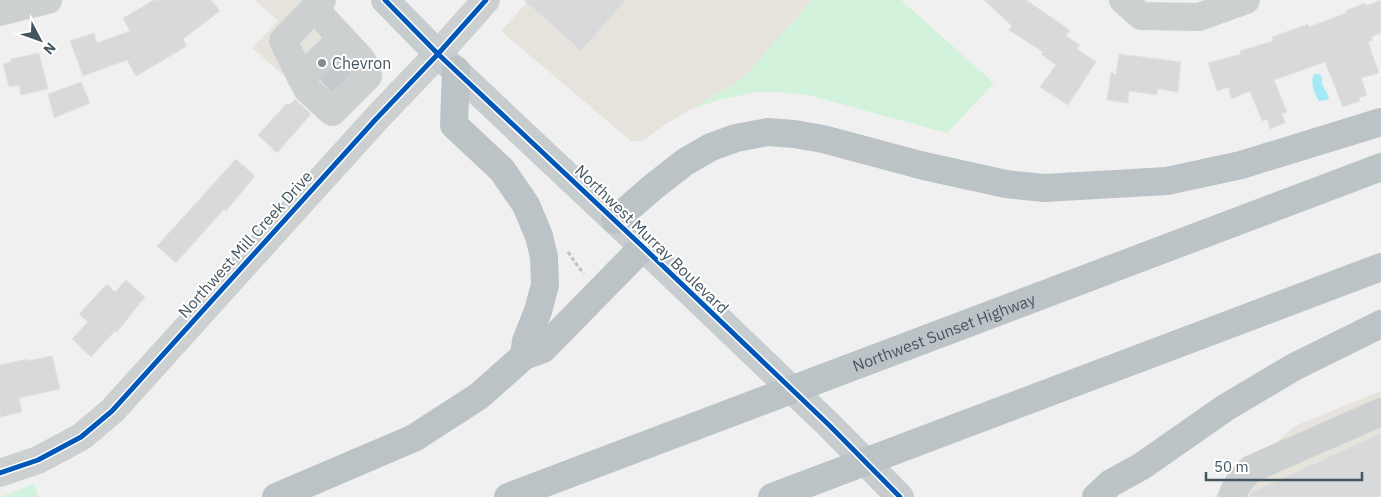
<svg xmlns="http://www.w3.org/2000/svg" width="1381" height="497" font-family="'IBM Plex Sans',sans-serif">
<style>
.commercial{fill:#e6e3dd}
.green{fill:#d2f2db}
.water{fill:#a3ebf4}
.building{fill:#d8d9db;stroke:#e2e2e3}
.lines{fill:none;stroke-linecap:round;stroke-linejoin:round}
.minor-tunnel{stroke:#c6c9cc;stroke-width:28;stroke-dasharray:28 14;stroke-linecap:butt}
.path{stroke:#b8c7c0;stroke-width:3;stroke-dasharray:4 2.5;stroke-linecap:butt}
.minor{stroke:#ccd0d1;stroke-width:28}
.major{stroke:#c7cccf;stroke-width:28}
.highway{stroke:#bcc3c7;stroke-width:28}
.cycleway-casing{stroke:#fff;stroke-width:8}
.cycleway{stroke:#0057b8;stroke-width:5}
.poi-dot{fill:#818b92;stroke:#fff;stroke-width:2}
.labels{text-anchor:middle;stroke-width:4;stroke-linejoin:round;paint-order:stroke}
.poi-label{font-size:16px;fill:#45555f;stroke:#fff;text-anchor:start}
.street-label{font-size:16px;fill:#45555f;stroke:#fff}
</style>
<rect width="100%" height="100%" fill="#f1f0f0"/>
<!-- commercial -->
<path class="commercial" d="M255,0H313L374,86L340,124L252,48L278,21Z
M529,0H812L742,79L666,124L643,141H631L501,31Z
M1381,391V497H1214L1295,426Z"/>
<!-- green -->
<path class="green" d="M812,0H901L994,83L947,133L808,95L776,92H757L718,100L691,109L742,79Z
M34,484L39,497H1Z"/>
<!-- water -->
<path class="water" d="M1314,74H1320L1322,78V84L1329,97L1327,100L1319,101C1314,93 1310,83 1314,74Z"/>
<!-- building -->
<path class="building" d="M154,0H211L220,11L183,39L187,46L136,76L127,60L83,76L70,41L94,33L97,43L130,31L123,18Z
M524,0H626L581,51Z
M984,0H1026L1070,30L1066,36L1080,45L1077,49L1096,62L1068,105L1040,87L1056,65L1041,54L1043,52L1009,30L1012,26Z
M1381,0V33L1371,37L1373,40L1368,42L1379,73L1361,78L1367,95L1359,98L1360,101L1343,107L1325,62L1274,80L1287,112L1282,114L1285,123L1270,129L1267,119L1262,121L1250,91L1231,99L1229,87L1217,91L1208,63L1241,54L1240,51L1273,41L1272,37L1308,24L1309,27L1346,13L1345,11L1365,3L1366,6Z
M39,53L48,89L21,95L19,85L9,87L3,64L11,62V59Z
M1119,54L1181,62L1178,92L1158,89L1157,95L1129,91L1128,103L1107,100L1111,72L1116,75Z
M341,61L348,68L350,72L332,90L321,80Z
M81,82L90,103L54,118L48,94Z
M295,99L311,114L277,153L258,135L287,103L289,105Z
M236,159L255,176L226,211L224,209L176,263L157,246Z
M126,280L145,297L117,332L115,331L91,357L72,339L88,322L79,314L107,284L115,292Z
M52,356L60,389L19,398L22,412L0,417V365L27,359V361Z
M1381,433V497H1249L1252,492Z"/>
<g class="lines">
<!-- minor-tunnel -->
<path class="minor-tunnel" d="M327,67L343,84"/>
<!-- path -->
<path class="path" d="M568,252L579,268L584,273"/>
<!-- minor -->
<path class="minor" d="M1123,0L1141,16L1199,17L1246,0
M314,8L362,60L368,76L332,112L307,89L283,41L322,0
M0,12L48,0
M301,78L342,38
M0,473L38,460L81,437L112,411L376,119L438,54L486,0
M1232,497C1235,485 1243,477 1251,469L1381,412"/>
<!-- major -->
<path class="major" d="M385,0L438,54L643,247L829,425L900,497"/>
<!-- highway -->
<g class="highway">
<path d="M456,70L454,125L502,170L526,205L539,236L544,257L545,285L538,311L526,341L524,356"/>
<path d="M615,220L653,187L685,162L711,147L736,138L768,132L794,134L823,139L924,166L1006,184L1044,188L1167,181L1241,165L1381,122"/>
<path d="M276,497L414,438L479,396L524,356L543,349L643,247"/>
<path id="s1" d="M508,497L1381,167"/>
<path d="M772,497L1381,267"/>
<path d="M1096,497L1111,483L1142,466L1225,408L1294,367L1381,324"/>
</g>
<defs>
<path id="cycleway" d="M385,0L438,54L643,247L829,425L900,497
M0,473L38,460L81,437L112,411L376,119L438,54L486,0"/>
</defs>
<!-- cycleway casing -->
<use href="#cycleway" class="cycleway-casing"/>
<!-- cycleway -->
<use href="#cycleway" class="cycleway"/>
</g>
<!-- markers -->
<circle class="poi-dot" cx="322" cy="63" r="5"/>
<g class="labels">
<!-- poi labels -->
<g class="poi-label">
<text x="332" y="69">Chevron</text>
</g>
<!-- street labels -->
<g class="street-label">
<text transform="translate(652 239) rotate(44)" y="6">Northwest Murray Boulevard</text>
<text transform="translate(245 244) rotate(-48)" y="6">Northwest Mill Creek Drive</text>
<text dy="6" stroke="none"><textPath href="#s1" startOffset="466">Northwest Sunset Highway</textPath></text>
</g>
</g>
<!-- north arrow -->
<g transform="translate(40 40) rotate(131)" stroke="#ffffff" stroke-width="4" paint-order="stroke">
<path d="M0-4L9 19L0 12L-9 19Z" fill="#45555f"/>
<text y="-8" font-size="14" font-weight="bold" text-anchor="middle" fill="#45555f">N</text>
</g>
<!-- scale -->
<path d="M1206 472v8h156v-8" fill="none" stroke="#45555f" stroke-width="2.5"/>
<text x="1214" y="472" font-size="15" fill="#45555f" stroke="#ffffff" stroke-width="4" paint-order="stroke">50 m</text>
</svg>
